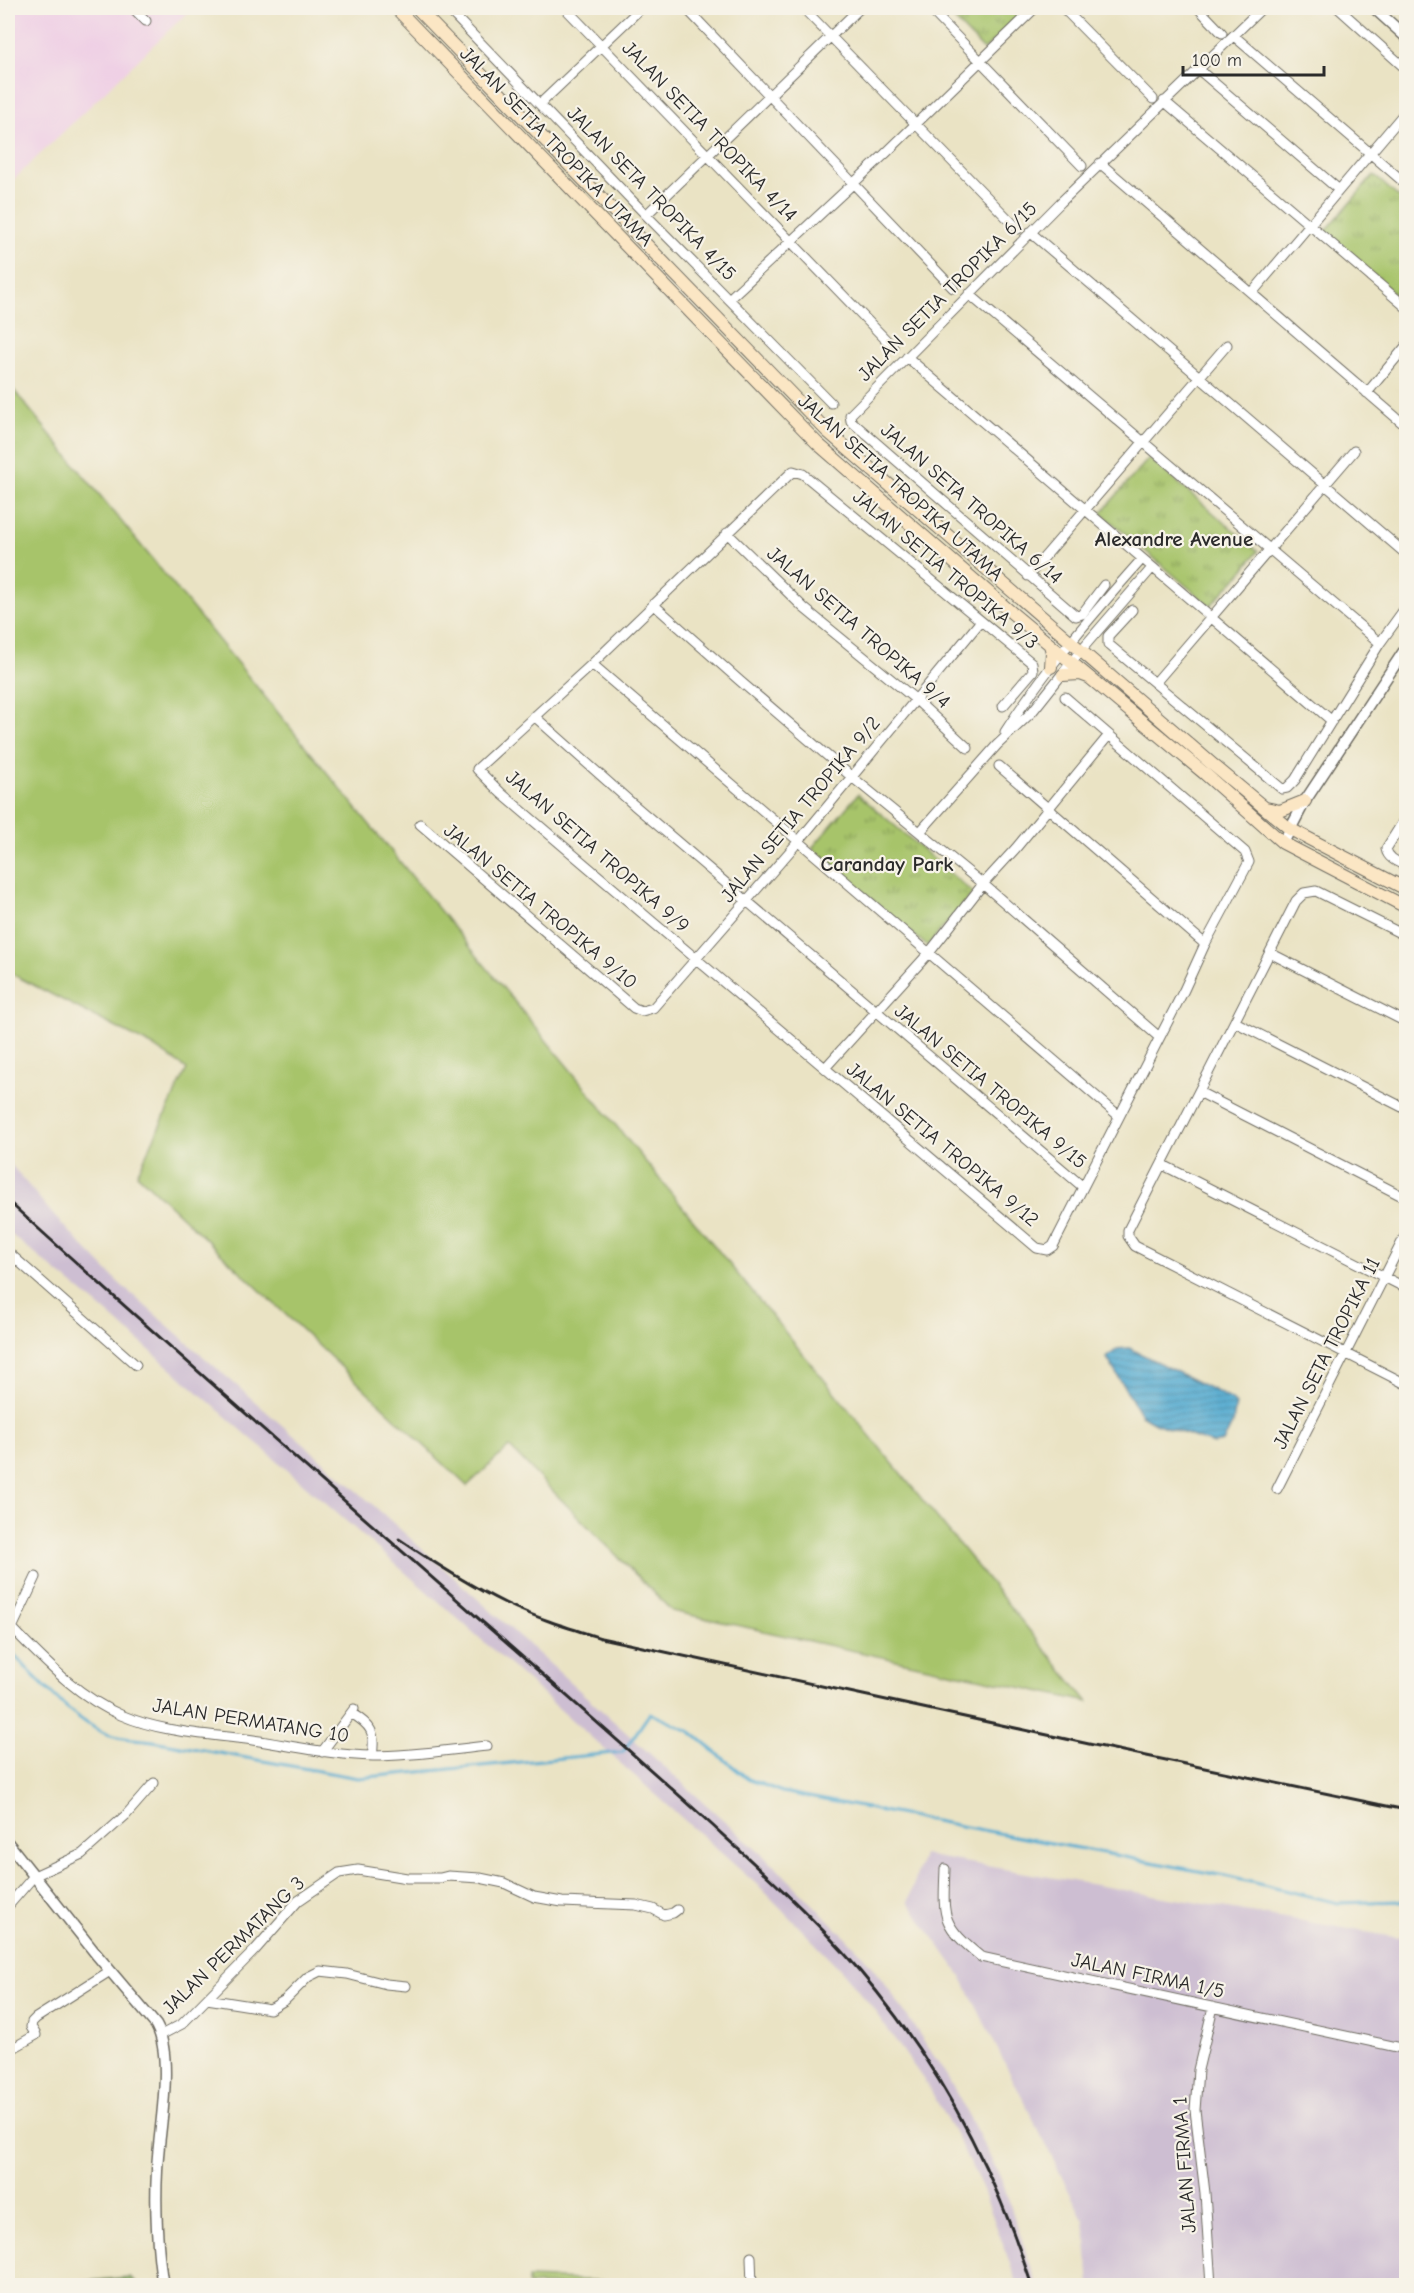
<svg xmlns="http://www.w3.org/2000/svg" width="1414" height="2293" font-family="'Comic Neue',sans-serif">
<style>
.built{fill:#efd0e5}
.industrial{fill:#cdbed2}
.grass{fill:#a7c46b;stroke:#69784b;stroke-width:1.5}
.forest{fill:url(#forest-firs);stroke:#586a45;stroke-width:1.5}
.park{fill:url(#park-tufts);stroke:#69784b;stroke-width:1.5}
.water{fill:url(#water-rules);stroke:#3f6a7e;stroke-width:1.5}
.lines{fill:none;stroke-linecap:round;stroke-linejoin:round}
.stream{stroke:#53aad0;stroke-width:3}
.minor-casing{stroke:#6e6b61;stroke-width:11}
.tertiary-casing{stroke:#6e6b61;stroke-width:13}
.secondary-casing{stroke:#6e6b61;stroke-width:14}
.minor{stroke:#fff;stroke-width:9}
.tertiary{stroke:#fff;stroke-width:10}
.secondary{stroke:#fbe6c4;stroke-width:12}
.rail{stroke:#2b2b2b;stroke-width:3}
.labels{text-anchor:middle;stroke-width:4.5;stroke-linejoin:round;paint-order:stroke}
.street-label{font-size:20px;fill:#2b2b2b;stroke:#f7f3e8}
.neighbourhood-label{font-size:21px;font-weight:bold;fill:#2b2b2b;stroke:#f7f3e8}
</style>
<defs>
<pattern id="forest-firs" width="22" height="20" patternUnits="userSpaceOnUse" patternTransform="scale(1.5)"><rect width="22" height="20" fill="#85aa5f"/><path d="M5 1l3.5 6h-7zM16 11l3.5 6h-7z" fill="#6d8b4f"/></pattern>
<pattern id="park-tufts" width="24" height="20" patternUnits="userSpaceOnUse" patternTransform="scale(1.5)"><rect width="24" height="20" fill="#a7c46b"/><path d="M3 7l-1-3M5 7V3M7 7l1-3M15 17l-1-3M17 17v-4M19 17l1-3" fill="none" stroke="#889f58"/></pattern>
<pattern id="water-rules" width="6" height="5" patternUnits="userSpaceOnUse" patternTransform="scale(1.5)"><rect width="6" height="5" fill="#53aad0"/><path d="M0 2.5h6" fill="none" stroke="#458ba9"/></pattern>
</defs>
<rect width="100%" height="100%" fill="#f7f3e8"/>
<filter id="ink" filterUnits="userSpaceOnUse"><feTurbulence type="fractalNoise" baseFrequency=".0167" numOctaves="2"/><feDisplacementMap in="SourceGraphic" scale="12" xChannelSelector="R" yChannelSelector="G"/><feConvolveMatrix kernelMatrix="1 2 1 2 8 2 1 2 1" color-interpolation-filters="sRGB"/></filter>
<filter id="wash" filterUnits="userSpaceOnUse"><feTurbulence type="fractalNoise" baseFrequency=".008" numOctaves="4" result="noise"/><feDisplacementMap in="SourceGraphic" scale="24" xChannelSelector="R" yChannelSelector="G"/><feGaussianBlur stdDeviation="1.35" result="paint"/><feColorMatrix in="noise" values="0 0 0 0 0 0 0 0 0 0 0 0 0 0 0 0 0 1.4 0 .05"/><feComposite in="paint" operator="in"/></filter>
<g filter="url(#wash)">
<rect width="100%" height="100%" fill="#eae3c4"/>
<!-- built -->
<path class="built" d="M8,8H192L8,185Z"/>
<!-- industrial -->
<path class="industrial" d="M8,1161L55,1217L119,1283L362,1495L779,1870L861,1953L889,1989L946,2074L972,2122L1001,2178L1037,2285H1018L981,2185L953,2130L928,2086L871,2006L842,1971L763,1890L439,1602L100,1307L8,1232Z
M923,1855L1406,1939V2285H1090L1084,2221L961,1976L908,1902Z"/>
<!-- grass -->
<path class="grass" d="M8,383L1088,1702L672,1611L509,1447L467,1486L137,1174L187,1069L154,1047L8,972Z
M528,2278L684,2284V2285H528Z"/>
<!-- forest -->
<path class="forest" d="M130,2277L139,2285H47Z"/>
<!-- park -->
<path class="park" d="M943,8H942H1028L984,50Z
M1374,175L1406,204V304L1324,233Z
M1149,458L1258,551L1242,572L1210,606L1101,513Z
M858,794L973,893L927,946L812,848Z"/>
<!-- water -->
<path class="water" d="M1129,1348L1231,1399L1236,1404L1233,1422L1223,1442L1213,1444L1155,1423L1141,1415L1107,1358L1117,1349Z"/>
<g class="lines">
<!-- stream -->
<path class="stream" d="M8,1649C36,1677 64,1711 98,1730C115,1739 134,1739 153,1741L358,1778L623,1752L650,1713L691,1732L748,1779L782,1792L1225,1876L1338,1903L1401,1901L1406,1898"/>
</g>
</g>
<g filter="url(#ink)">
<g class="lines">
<defs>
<path id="minor" d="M133,8L146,21
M447,8L646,215L831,403
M565,8L893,347
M686,8L953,288
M803,8L1018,229
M929,8L1082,166
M1063,8L1153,99
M1198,8L1222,33
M1338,8L1406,69
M1234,36L1406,184
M1198,69L1339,190
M1164,101L1406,307
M540,104L641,8
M1100,163L1406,426
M646,215L860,8
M1030,232L1406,554
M1252,293L1406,111
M969,294L1380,643
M730,298L885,154L1035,8
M907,357L1332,721
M1367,393L1406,346
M727,533L804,608L915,699L968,748
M1028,576L1227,345
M1104,585L1082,614L1076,616L851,421L850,415L1061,202L1262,8
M653,604L740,681L852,777L983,884L1159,1037
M1132,610L1108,636V644L1282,789L1287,788L1295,780L1380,643L1406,607
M592,664L1119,1116
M1155,683L1354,451
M1003,706L1033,671L1032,663L803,474L793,471L592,664L477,769L501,793L582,862L1037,1248L1047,1250L1053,1246L1184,990L1205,944L1249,862L1245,852L1065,697
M534,716L634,805L1083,1187
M1005,732C1044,670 1093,614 1142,559
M999,766L1205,944
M1406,817L1386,849C1388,859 1398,862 1406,866
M420,824L634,1008L642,1011L653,1008L798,842L980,622
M920,832L997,745L1032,712L1082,649L1152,568
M1406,936L1316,891L1304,893L1296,901L1128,1230V1236L1135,1246L1406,1384
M1270,953L1406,1022
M1235,1022L1406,1109
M825,1068L929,953L983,884L1016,848L1109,735
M1199,1092L1406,1198
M1163,1165L1406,1288
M8,1252L136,1365
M1277,1489L1406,1234
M8,1624C42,1658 76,1696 121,1715C160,1732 205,1734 246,1739C289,1745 330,1755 373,1756C411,1756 449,1750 487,1746
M12,1628L36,1577
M351,1713C371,1725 376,1732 372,1756
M322,1752L354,1709
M945,1869C943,1918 941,1924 981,1957L1406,2049
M8,1906L34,1876L82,1854L126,1815L154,1783
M207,1999L270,2009L285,2000L308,1977L320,1971L347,1974L386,1984L406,1986
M161,2035L182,2024L255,1950L298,1901L339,1873L358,1870L407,1878H440L448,1876L480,1878L504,1883L534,1897L562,1902L636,1905L653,1909L664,1915L673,1913L677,1910
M8,2051L36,2035L31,2027L32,2022L36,2018L110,1971
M751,2257L752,2286
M940,2286H950
M1211,2286L1205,2193L1195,2110L1198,2070L1213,2007"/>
<path id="tertiary" d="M1374,8L1406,37
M1283,843L1305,801L1406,648
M8,1843L96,1954L156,2025C175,2059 158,2132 157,2171C155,2206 157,2251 163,2286"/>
<path id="secondary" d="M396,8L818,444L1012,613L1204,773L1283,843L1406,907
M417,8L827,431L1212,764L1290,829L1406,889
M1050,645L1052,652L1051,667
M1063,675L1080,674L1088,677
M1266,808L1280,811L1305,801"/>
</defs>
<!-- minor casing -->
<use href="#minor" class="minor-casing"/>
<!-- tertiary casing -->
<use href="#tertiary" class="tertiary-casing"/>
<!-- secondary casing -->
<use href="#secondary" class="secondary-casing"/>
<!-- minor -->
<use href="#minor" class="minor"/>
<!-- tertiary -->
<use href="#tertiary" class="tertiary"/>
<!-- secondary -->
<use href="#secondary" class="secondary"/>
<!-- rail -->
<path class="rail" d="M8,1201C163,1342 321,1480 479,1619C557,1687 635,1755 712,1825C770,1878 828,1930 877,1992C947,2079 998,2180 1032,2286
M399,1539C433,1562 468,1585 505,1603C536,1618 569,1628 601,1638L1089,1744L1406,1810"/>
</g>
</g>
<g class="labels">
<!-- street labels -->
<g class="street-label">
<text transform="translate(710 131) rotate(46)" y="7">JALAN SETIA TROPIKA 4/14</text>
<text transform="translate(557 146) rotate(46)" y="7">JALAN SETIA TROPIKA UTAMA</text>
<text transform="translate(652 193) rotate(46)" y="7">JALAN SETA TROPIKA 4/15</text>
<text transform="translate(947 291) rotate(-45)" y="7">JALAN SETIA TROPIKA 6/15</text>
<text transform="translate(901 487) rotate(42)" y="7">JALAN SETIA TROPIKA UTAMA</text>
<text transform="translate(972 503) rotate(41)" y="7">JALAN SETA TROPIKA 6/14</text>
<text transform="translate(946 569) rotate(40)" y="7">JALAN SETIA TROPIKA 9/3</text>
<text transform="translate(859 627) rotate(41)" y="7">JALAN SETIA TROPIKA 9/4</text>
<text transform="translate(800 809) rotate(-50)" y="7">JALAN SETIA TROPIKA 9/2</text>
<text transform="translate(598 851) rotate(41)" y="7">JALAN SETIA TROPIKA 9/9</text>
<text transform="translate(541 906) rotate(40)" y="7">JALAN SETIA TROPIKA 9/10</text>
<text transform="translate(991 1086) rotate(40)" y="7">JALAN SETIA TROPIKA 9/15</text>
<text transform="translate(943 1144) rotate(40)" y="7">JALAN SETIA TROPIKA 9/12</text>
<text transform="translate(1326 1353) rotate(-63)" y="7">JALAN SETA TROPIKA 11</text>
<text transform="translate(251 1720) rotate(9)" y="7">JALAN PERMATANG 10</text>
<text transform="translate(233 1945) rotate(-44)" y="7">JALAN PERMATANG 3</text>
<text transform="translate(1148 1975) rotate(12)" y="7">JALAN FIRMA 1/5</text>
<text transform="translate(1184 2165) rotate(-94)" y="7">JALAN FIRMA 1</text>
</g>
<!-- neighbourhood labels -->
<g class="neighbourhood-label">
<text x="1174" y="546">Alexandre Avenue</text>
<text x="887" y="871">Caranday Park</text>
</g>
</g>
<!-- margin -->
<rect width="1414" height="2293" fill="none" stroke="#f7f3e8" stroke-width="30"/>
<!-- scale -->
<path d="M1183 66v9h141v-9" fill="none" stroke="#2b2b2b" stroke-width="3"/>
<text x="1192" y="66" font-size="18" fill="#2b2b2b" stroke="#f7f3e8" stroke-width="4.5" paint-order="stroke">100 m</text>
</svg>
